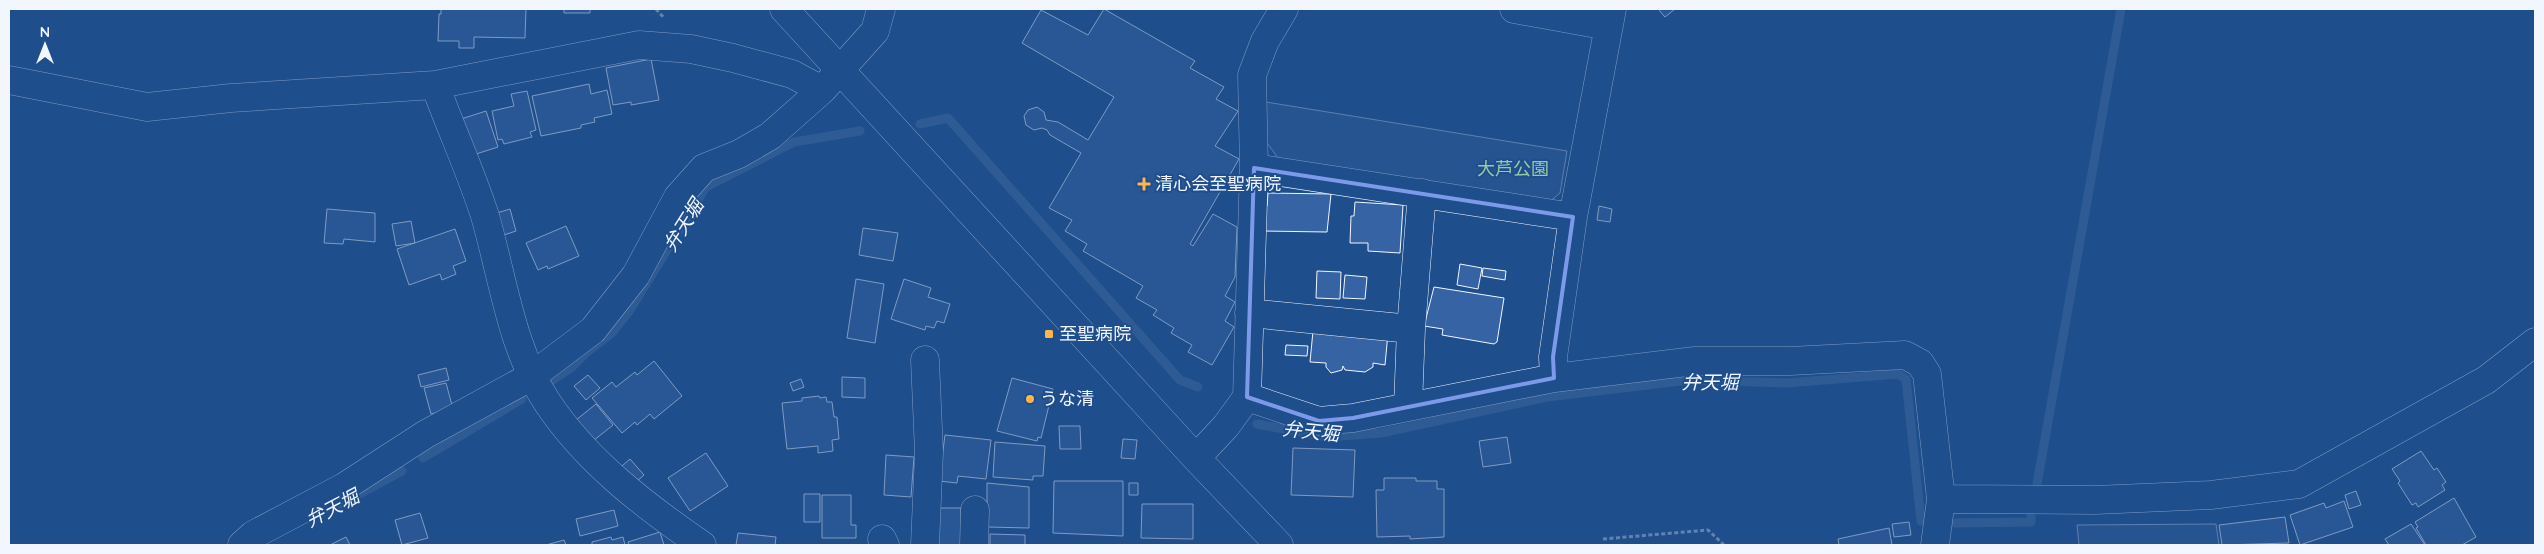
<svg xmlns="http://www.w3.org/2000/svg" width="2544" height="554" font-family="Quicksand,'Noto Sans JP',sans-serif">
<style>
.built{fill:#305b95;stroke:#a8bbd7}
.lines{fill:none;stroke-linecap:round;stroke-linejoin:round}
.stream{stroke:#446ba0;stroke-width:9}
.building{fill:#3563a3;stroke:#f2f6ff}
.minor-casing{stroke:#f2f6ff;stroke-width:29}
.path{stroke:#b3c4dc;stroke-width:3;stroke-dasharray:4 2.5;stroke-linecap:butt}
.minor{stroke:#1f4e8c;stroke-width:28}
.marked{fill:none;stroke:#7d9aea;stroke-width:4;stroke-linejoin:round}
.poi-dot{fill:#ffb74d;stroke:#1f4e8c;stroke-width:2}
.labels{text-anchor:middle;stroke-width:4;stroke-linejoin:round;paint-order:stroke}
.park-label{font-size:18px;fill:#97c8a6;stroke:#1f4e8c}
.poi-label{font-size:18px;fill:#f2f6ff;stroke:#1f4e8c;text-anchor:start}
.water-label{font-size:19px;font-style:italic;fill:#f2f6ff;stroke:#1f4e8c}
</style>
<rect width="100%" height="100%" fill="#1f4e8c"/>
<!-- built -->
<path class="built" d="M1266,102L1567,151L1560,193L1548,203L1278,158L1262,136Z
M2216,524L2219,545H2079L2077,525Z"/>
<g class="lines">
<!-- stream -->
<path class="stream" d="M920,124L948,118L1180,380L1198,387
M548,383L571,368L586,353L612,333L630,310L706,187L794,142L860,131
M1257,424L1326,437L1381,433L1547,397L1689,380L1787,383L1898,374L1906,379L1921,521L1952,523L2031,522V512
M423,458L522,399
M2037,484L2121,9
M337,506L402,471"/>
</g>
<!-- building -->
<path class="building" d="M441,9H526L525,38L474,37V48H459V41H438L439,14H441Z
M564,9H590V13H564Z
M1104,9L1195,61L1190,68L1224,87L1216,99L1238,111L1215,146L1239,159L1190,244L1193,246L1213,214L1237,227L1235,277L1225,296L1235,302L1225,321L1234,327L1212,365L1188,352L1192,345L1171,333L1174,328L1153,315L1157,310L1136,298L1143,286L1083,251L1087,244L1065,231L1072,220L1049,208L1081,153L1050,135L1047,130L1042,128L1034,130L1026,125L1024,116L1028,110L1037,107L1044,112L1046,120L1058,122L1088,140L1114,97L1022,43L1041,10L1088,35Z
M1658,9H1675L1665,17Z
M651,59L659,100L631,105V102L613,105L606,68Z
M589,84L591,94L607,90L612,114L594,118L595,122L581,125V128L541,136L532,96Z
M527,91L536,130L530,132L532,137L504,144L502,139L498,140L492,111L514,106L511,94Z
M486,111L498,147L473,155L461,119Z
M1268,193L1331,194L1327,232L1262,231L1263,206H1267Z
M1355,202L1403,205L1400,253L1368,251V243H1350L1351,216H1354Z
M1599,206L1612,209L1610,222L1597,220Z
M327,209L375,213V242L344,239L343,244L324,243Z
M510,209L516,231L504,235L497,213Z
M411,221L415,243L396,246L392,224Z
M566,226L579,256L548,269L547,266L538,270L526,243Z
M863,228L898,233L893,261L859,255Z
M455,229L466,261L453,266L456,274L442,280L440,274L409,285L397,249Z
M1460,264L1482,268L1478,289L1457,285Z
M1483,268L1506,271L1505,280L1482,276Z
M1317,271L1341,272L1340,299L1316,298Z
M1345,275L1367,277L1365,299L1343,298Z
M856,279L884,284L875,343L847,338Z
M904,279L931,288L928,297L950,304L944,323L937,321L934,328L926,326L925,330L891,319Z
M1434,287L1504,298L1497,342L1494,344L1442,335L1443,329L1424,326Z
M1313,331L1388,333L1385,365L1373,363V367L1365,372L1345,370L1343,366L1342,370L1331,373L1326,367V363L1310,362Z
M1286,345L1308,346L1307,356L1285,355Z
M654,361L682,396L654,419L650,414L637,425L635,422L622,433L592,398L612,382L616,387L635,372L637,375Z
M446,368L449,380L421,387L418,375Z
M588,375L600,388L586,400L574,386Z
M842,377L865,378V398L842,397Z
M1012,378L1053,389L1041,438L1038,437L1037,441L997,431Z
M801,379L804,387L793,391L790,383Z
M446,383L453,409L431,414L424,388Z
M819,396L820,398L826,397L827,402H832L834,417H837L839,439L832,440L833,451L818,453V446L787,449L782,403L802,401V398Z
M596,404L613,425L593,441L576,420Z
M1059,426H1080L1081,449H1060Z
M945,435L991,440L986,479L958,476L957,483L939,481Z
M1507,437L1511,463L1483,467L1479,441Z
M1123,439L1137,440L1135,459L1121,458Z
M995,442L1045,446L1043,476H1033V480L993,477Z
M1293,448L1355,450L1353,497L1291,495Z
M2421,451L2434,470L2437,468L2446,482L2442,485L2445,490L2418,507L2416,503L2412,505L2398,483L2400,481L2392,469Z
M706,453L728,486L690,511L668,478Z
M886,455L914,457L911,497L884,495Z
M630,459L644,475L636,482L622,466Z
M1384,478H1416V481H1437V489H1444V537L1410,539V536L1377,537L1376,490H1384Z
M1054,481H1123V536L1053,533Z
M987,483L1029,487V528L987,527Z
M1129,483H1138V495H1129Z
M2356,491L2361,505L2349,509L2345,495Z
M804,494H820V522H804Z
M822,495H851V525H856V538H822Z
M2454,498L2476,537L2462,545H2426L2416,528L2418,527L2415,522Z
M2344,501L2353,527L2300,545L2290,515L2324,503L2326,508Z
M1142,504H1193V539L1141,538Z
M933,508H961V545H933Z
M614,510L618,526L580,536L576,519Z
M420,513L428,538L402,545L395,520Z
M2285,517L2289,543L2222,545L2219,525Z
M1909,522L1911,535L1894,537L1892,524Z
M2411,524L2425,545H2389L2385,539Z
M1889,528L1892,545H1839L1838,539Z
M660,532L664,545H629L628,542Z
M738,533L776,537L775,545H736Z
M990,534L1025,535V545H990Z
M346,537L350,545H330Z
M611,537L612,540L623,537L625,545H592V542Z
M564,540L566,545H546Z"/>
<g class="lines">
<defs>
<path id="minor" d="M784,9L1196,458L1279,545
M1514,9L1608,26
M9,80L147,107L231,98L435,85L639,45L691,49L733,58L792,74L822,90
M435,85C451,129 471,172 485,216C503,278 511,348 547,402C586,461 645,506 702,545
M1254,168L1573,217
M1249,313L1411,329
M925,360L929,452L925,545
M1554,378L1553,357L1573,217L1612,9
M1247,397L1319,421L1353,418L1554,378L1695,361H1790L1905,355L1920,363L1927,374L1941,499L2095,500L2211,495L2299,484L2486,380L2535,342
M1408,406L1411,329L1422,193
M1196,458L1226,426L1247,397L1254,168L1252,75L1265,41L1284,9
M882,539L885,545
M242,545L253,535L344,487L426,434L532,376L593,330L636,275L678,197L704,168L739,154L770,136L822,90L875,31L881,9
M974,545L975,510
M1935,545L1941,499"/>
</defs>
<!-- minor casing -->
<use href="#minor" class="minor-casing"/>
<!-- path -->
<path class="path" d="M656,9L664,18
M1603,539L1708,530L1724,545"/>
<!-- minor -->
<use href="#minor" class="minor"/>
</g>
<!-- marked area -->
<path d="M0 0H2544V554H0ZM1254,168L1573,217L1553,357L1554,378L1353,418L1319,421L1247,397Z" fill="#1f4e8c" fill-opacity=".55" fill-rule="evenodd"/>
<path class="marked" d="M1254,168L1573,217L1553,357L1554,378L1353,418L1319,421L1247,397Z"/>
<!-- markers -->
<g class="poi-dot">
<path d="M1141.5 176.5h5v5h5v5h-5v5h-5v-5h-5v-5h5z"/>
<rect x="1044" y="329" width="10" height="10" rx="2.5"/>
<circle cx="1030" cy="399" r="5"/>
</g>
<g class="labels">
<!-- park labels -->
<g class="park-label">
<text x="1513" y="175">大芦公園</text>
</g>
<!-- poi labels -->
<g class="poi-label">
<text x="1155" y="190">清心会至聖病院</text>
<text x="1059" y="340">至聖病院</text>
<text x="1040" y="405">うな清</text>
</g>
<!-- water labels -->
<g class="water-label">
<text transform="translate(683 225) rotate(-58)" y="7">弁天堀</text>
<text x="1710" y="389">弁天堀</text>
<text transform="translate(1311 431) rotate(6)" y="7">弁天堀</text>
<text transform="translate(332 508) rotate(-28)" y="7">弁天堀</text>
</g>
</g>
<!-- border -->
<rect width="2544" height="554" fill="none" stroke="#f2f6ff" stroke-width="20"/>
<!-- north arrow -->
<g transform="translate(45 45)" stroke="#1f4e8c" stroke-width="4" paint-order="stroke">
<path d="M0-4L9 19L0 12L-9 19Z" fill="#f2f6ff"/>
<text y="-8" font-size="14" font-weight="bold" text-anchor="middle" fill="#f2f6ff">N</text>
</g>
</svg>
